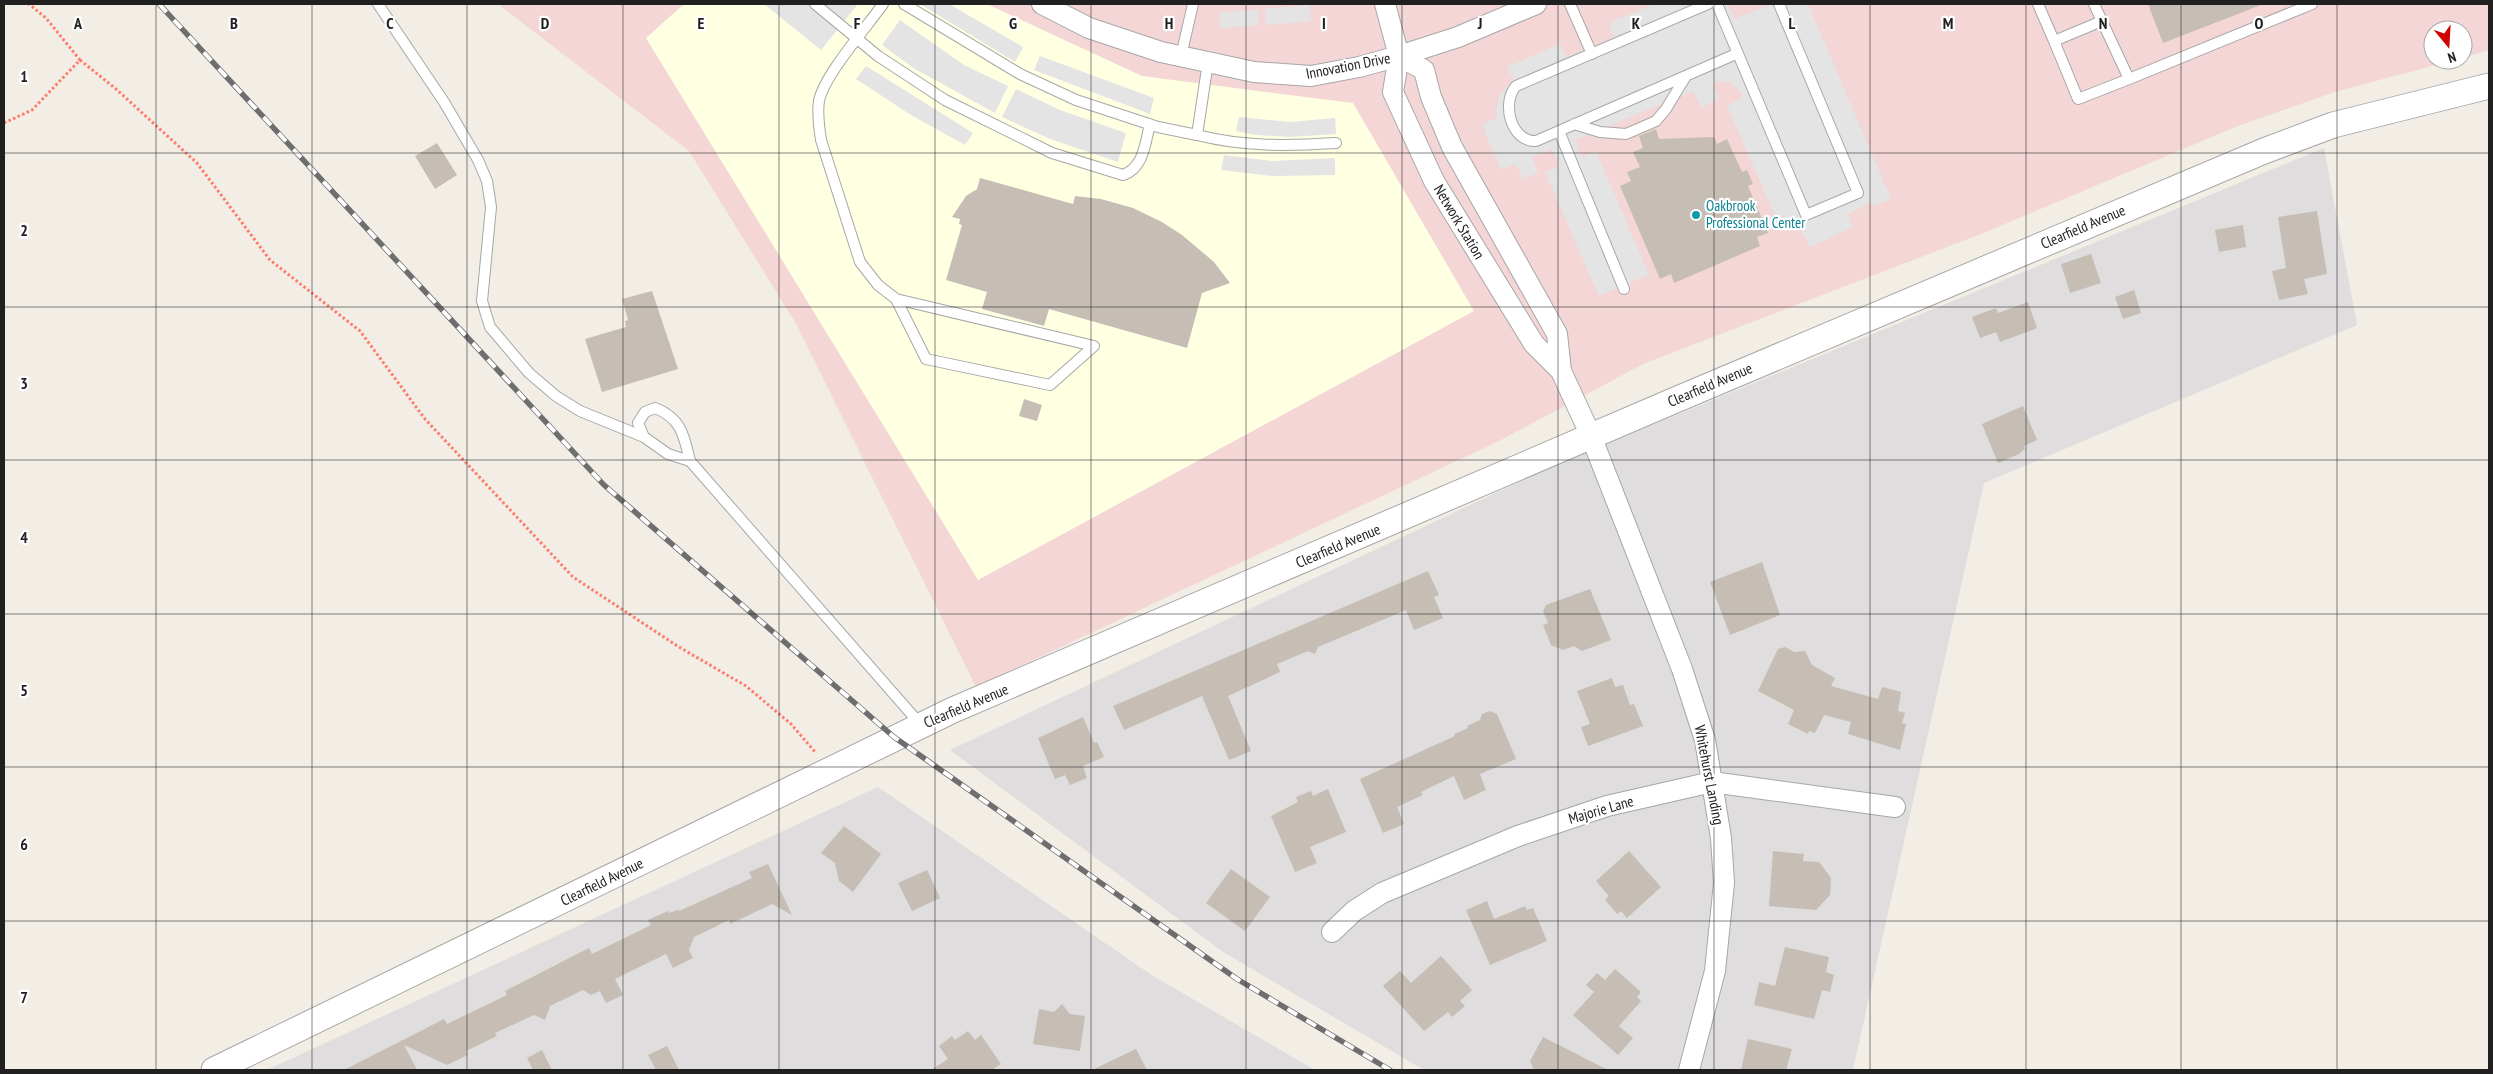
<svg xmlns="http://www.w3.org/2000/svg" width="2493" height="1074" font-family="'PT Sans Narrow',sans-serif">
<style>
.residential{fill:#dfdddd}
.commercial{fill:#f3d6d5}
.education{fill:#ffffe2}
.parking{fill:#e4e4e4}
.building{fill:#c6bdb5}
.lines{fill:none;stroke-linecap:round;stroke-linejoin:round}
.service-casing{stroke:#a7a7a7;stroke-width:12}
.minor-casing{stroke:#a7a7a7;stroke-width:22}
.tertiary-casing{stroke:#a7a7a7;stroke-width:27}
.path{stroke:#ff7b6a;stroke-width:3;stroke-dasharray:2.5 2.5;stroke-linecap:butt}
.service{stroke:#fff;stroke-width:10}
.minor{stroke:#fff;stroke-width:20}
.tertiary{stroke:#fff;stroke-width:25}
.rail-casing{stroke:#6e6e6e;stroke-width:5.5}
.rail{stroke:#fff;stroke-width:4;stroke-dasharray:11;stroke-linecap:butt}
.grid{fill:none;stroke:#202020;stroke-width:1;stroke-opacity:0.55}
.culture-dot{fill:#0f9aa8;stroke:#fff;stroke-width:2}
.labels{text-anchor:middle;stroke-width:4.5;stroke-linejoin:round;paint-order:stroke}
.street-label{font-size:15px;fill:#202020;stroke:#fff}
.culture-label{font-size:15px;fill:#0d838f;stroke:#fff;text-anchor:start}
.grid-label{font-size:16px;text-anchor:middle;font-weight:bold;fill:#202020;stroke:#fff;stroke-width:4.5;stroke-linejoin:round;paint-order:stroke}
</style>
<rect width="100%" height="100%" fill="#f2eee6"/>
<!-- residential -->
<path class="residential" d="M2324,148L2357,325L1984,483L1853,1070H1424L1223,952L950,750L1553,466Z
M878,787L1153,976L1315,1070H267Z"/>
<!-- commercial -->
<path class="commercial" d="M498,4H2489V50L2463,58V30H2433V60H2454L2335,92L2238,126L1981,234L1643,364L1499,441L976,687L795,322L689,151Z"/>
<!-- education -->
<path class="education" d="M684,4H987L1142,76L1353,103L1474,311L978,580L646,38Z"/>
<!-- parking -->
<path class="parking" d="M764,4H858L821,50Z
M920,4H949L1023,47L1015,62Z
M1655,4H1728L1735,19L1772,4H1808L1891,199L1874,206L1870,203L1848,214L1853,227L1810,247L1797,222L1781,229L1727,106L1742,98L1741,92L1731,82H1716L1714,86L1720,99L1702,107L1693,91L1575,140L1582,157L1596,151L1649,275L1599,296L1545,172L1559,167L1552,149L1532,157L1538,173L1523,179L1516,164L1501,170L1482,125L1497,118L1496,109L1500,95L1513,80L1507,67L1560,44L1566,57L1614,37L1609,23Z
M1309,5L1311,21L1266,25L1265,9Z
M1258,10L1259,25L1220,28L1219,12Z
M900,20L964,65L1008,86L995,113L915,69L882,45Z
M1040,56L1154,98L1150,114L1034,70Z
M866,66L973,133L965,145L911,115L856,79Z
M1016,89L1060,110L1126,133L1118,162L1050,139L1002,117Z
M1239,117L1290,122L1335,118L1336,134L1290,137L1256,135L1236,131Z
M1224,155L1272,161L1335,158V175L1273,176L1221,170Z"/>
<!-- building -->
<path class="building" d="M2148,4H2261V5L2163,43Z
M1656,129L1659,139L1714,137L1717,144L1727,139L1742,172L1747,170L1753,184L1748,186L1768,233L1757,237L1760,246L1674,283L1671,274L1660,279L1620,186L1631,181L1627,172L1640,167L1633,152L1643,148L1639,136Z
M437,143L457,175L435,189L415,156Z
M980,178L1073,204L1075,196L1101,199L1133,208L1162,222L1182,235L1214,262L1230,283L1202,293L1187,348L1049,309L1044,326L982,309L987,292L946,280L962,225L959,224L960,219L952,217L966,196L977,189Z
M2317,211L2327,274L2304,279L2308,294L2279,300L2272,271L2286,268L2278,217Z
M2243,225L2246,247L2219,252L2215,230Z
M2091,254L2101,283L2070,293L2061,264Z
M2134,290L2141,313L2123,319L2115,297Z
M652,291L678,369L602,392L585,339L626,327L625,321L628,320L622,299Z
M2028,302L2037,328L2000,342L1996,332L1980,338L1972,317L1996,308L1998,313Z
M1024,399L1042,405L1037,421L1019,416Z
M2023,406L2037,440L2024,446L2025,449L2019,454L1998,463L1982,424Z
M1762,562L1780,615L1730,635L1710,582Z
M1428,571L1439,595L1434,597L1443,618L1414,630L1406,610L1318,647L1315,654L1308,651L1277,664L1280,672L1228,696L1251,751L1229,760L1202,696L1124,730L1113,706Z
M1590,589L1611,640L1582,651L1574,646L1563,650L1551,645L1543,625L1548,623L1543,611L1546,605Z
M1785,647L1794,652L1805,651L1812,665L1835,678L1831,686L1878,699L1882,687L1901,692L1898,711L1905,713L1902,723L1906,724L1900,750L1848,734L1851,722L1824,715L1815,733L1809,731L1808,734L1788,724L1794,710L1758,691L1778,649Z
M1612,678L1615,687L1623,685L1630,705L1634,704L1643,726L1588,746L1581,727L1590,724L1577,691Z
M1490,711L1497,714L1516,759L1480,774L1486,790L1464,800L1454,776L1421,792L1423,795L1397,807L1404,824L1383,833L1360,779L1455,736L1454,734L1468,728L1467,726L1480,720L1482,714Z
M1083,717L1094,743L1097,742L1104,757L1083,766L1087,778L1070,785L1065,775L1055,779L1038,738Z
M1328,789L1346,832L1310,847L1317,863L1295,872L1271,816L1298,802L1296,797L1311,791L1313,796Z
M844,826L881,854L853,892L839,881L835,863L821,853Z
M1629,851L1661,887L1627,918L1621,911L1617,914L1605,900L1609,896L1596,881Z
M1773,851L1804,854L1803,861L1819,862L1831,878L1830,895L1816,910L1769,906Z
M768,864L792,915L772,904L730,924L729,920L694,937L689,950L693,958L673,968L666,954L615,979L623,995L606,1003L600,991L591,995L583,990L550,1006L545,1020L534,1015L495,1033L497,1036L466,1051L468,1055L447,1065L404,1045L417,1070H344L444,1019L447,1024L507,995L505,991L589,948L592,954L651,925L648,920L668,911L669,913L678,910L679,911L752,878L749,872Z
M1231,869L1270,897L1245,931L1206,903Z
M927,870L940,898L912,911L898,883Z
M1487,901L1494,919L1525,906L1527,910L1533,908L1547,941L1490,965L1466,910Z
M1785,947L1829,957L1826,972L1834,975L1830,992L1822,990L1814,1019L1754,1005L1759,982L1775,986Z
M1441,956L1472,990L1460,1001L1465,1006L1452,1017L1448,1012L1424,1031L1383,986L1400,971L1411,983Z
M1615,969L1641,992L1637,997L1641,1001L1619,1026L1633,1038L1618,1055L1573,1015L1594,992L1586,985L1597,973L1605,980Z
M1062,1004L1070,1014L1085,1016L1080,1051L1033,1044L1039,1009L1054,1012Z
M968,1031L975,1040L981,1035L1001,1064L992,1070H931L948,1059L939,1046L952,1036L955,1040Z
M1543,1037L1608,1070H1534L1530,1061Z
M1748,1039L1792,1049L1786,1070H1741Z
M667,1046L679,1070H656L648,1055Z
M1136,1049L1147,1070H1092Z
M542,1050L552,1070H533L527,1058Z"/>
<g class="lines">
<defs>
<path id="service" d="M378,4L444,102L478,160L487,181L491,207L482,301L490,327L529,373L556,396L580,411L644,437
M815,4L878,56L945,100L1052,153L1123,175C1144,168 1145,143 1150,124
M883,4C867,27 824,75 819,101C817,113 819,127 821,140L860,262L878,285L896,299L926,359L1050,385L1094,346L896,299
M904,4L1020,74L1076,100L1158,127L1197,135
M1570,4L1592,54
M1708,4L1516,86C1501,103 1511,142 1536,141L1736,54
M1717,4L1806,215L1858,193L1779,4
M2038,4L2054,41
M2094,4L2129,79L2312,4
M2102,21L2054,41L2078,99L2129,79
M1181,56L1193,4
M1208,62L1197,135C1245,147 1286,146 1336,143
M1574,124L1600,132L1626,134L1656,121L1666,109L1686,76
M1559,131L1624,289
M690,461C684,435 681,418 655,408L645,412L638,423L644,437L668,454L690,461L921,725"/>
<path id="minor" d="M1042,4L1089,28L1161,52L1254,72L1311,76L1359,67L1399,56L1458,37L1536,4
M1385,4L1399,56
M1561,371L1534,344L1434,181L1393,92L1399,56L1424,70L1431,97L1452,147L1557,334L1561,371L1591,436L1682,669L1705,740L1721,838L1724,883L1715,971L1689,1070
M1332,932L1354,911L1382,893L1518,836L1607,806L1712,782L1895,807"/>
<path id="tertiary" d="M214,1070L953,710L1673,401L2264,151L2333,125L2489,86"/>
</defs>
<!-- service casing -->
<use href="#service" class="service-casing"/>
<!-- minor casing -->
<use href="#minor" class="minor-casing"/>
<!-- tertiary casing -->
<use href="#tertiary" class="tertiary-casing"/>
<!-- path -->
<path class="path" d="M80,60L116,89L197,163L270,260L360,331L425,419L573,577L679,647L746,686L791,724L816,753
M4,123L32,110L80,60L46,18L29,4"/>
<!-- service -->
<use href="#service" class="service"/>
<!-- minor -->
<use href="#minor" class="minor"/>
<!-- tertiary -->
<use href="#tertiary" class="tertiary"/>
<defs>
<path id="rail" d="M159,4L604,485L894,737L1237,979L1390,1070"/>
</defs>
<!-- rail casing -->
<use href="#rail" class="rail-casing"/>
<!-- rail -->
<use href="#rail" class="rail"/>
</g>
<!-- grid -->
<path class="grid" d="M156,4V1070M312,4V1070M467,4V1070M623,4V1070M779,4V1070M935,4V1070M1091,4V1070M1246,4V1070M1402,4V1070M1558,4V1070M1714,4V1070M1870,4V1070M2026,4V1070M2181,4V1070M2337,4V1070M4,153H2489M4,307H2489M4,460H2489M4,614H2489M4,767H2489M4,921H2489"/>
<!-- markers -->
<circle class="culture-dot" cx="1696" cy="215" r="5"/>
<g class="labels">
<!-- street labels -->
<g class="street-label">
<text transform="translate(1348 66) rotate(-11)" y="5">Innovation Drive</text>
<text transform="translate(1459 222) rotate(59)" y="5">Network Station</text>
<text transform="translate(2083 227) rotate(-23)" y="5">Clearfield Avenue</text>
<text transform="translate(1710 385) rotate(-23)" y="5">Clearfield Avenue</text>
<text transform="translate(1338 546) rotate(-23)" y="5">Clearfield Avenue</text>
<text transform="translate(966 706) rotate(-23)" y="5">Clearfield Avenue</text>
<text transform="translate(1709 775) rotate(79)" y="5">Whitehurst Landing</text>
<text transform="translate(1601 810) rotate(-16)" y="5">Majorie Lane</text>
<text transform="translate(602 882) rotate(-26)" y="5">Clearfield Avenue</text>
</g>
<!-- culture labels -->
<g class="culture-label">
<text x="1706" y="211">Oakbrook<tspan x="1706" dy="17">Professional Center</tspan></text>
</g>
</g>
<g class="grid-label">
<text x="78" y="29">A</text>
<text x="234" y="29">B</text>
<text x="390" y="29">C</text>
<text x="545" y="29">D</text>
<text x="701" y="29">E</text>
<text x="857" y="29">F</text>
<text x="1013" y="29">G</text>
<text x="1169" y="29">H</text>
<text x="1324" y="29">I</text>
<text x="1480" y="29">J</text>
<text x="1636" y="29">K</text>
<text x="1792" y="29">L</text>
<text x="1948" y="29">M</text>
<text x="2103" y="29">N</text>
<text x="2259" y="29">O</text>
<text x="24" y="82">1</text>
<text x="24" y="236">2</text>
<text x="24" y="389">3</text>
<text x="24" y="543">4</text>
<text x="24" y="696">5</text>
<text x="24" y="850">6</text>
<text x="24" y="1003">7</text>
</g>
<!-- border -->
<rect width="2493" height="1074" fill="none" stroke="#202020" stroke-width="10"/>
<!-- north arrow -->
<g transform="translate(2448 45) rotate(162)"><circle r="24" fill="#ffffff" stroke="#a6a6a6"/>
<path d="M0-4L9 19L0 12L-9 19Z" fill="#d10200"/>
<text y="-8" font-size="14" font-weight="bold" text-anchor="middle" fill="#202020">N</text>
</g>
</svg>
